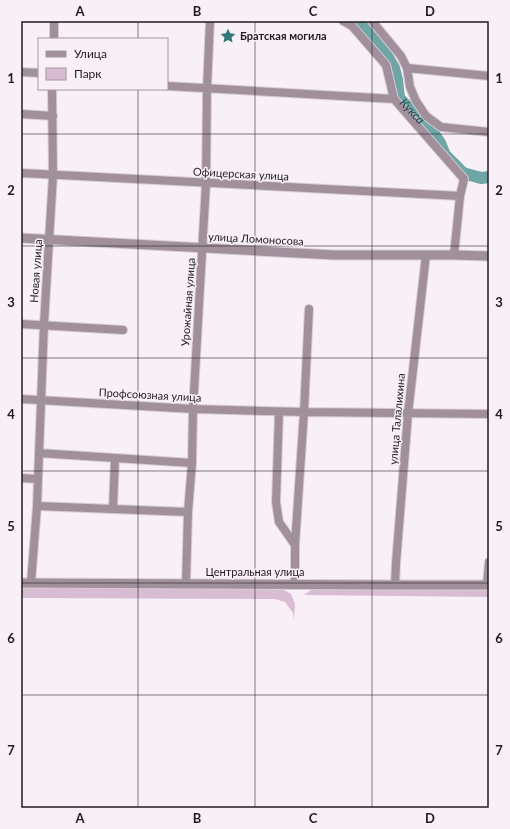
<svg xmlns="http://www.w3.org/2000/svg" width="510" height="829" font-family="Lato,sans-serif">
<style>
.green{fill:#d8bcd1}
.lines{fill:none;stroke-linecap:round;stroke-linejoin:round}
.river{stroke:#6fa5a5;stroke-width:12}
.minor-casing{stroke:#d6cdd3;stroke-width:10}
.tertiary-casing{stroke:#d6cdd3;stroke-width:11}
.minor{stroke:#a1909c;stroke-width:8}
.tertiary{stroke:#a1909c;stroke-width:9}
.grid{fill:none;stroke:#1f1c1e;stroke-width:1;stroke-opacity:0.55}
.labels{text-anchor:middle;stroke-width:3;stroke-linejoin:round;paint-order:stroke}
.poi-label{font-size:11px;font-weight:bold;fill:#1f1c1e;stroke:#f9eff6;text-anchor:start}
.street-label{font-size:11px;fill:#1f1c1e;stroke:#f9eff6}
.water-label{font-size:12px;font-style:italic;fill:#18494a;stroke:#f9eff6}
.neatline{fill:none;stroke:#1f1c1e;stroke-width:1.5}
.grid-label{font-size:13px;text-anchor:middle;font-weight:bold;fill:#1f1c1e}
</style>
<rect width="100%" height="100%" fill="#f9eff6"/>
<!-- green -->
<path class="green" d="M21,588H239L284,590L291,594L295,604L294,620L293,613L285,602L275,599L21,598Z
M314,588L489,590V597L304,595Z"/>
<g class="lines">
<!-- river -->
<path class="river" id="s1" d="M359,21L386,54L394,68L397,80L399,98L434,134L440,143L445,155L463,173L481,178L489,177"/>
<defs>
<path id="minor" d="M343,21L352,26L386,65L394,99L464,179L460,196L454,255
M372,21L401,56L407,68L410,87L416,101L426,116L441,127L489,132
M54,39V21
M407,68L489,76
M21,72L39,73
M167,86L394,99
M21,114L53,116
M21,173L460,196
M21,324L123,330
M21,399L193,409L304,412L489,414
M279,412L276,502L279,522L295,545
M39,453L192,463
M21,478L37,479
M37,506L188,512
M113,509L115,458
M31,583L37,506L44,324L53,175L52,89
M186,583L188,512L192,463L193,409L206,183L207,88L210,21
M295,584V545L304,412L309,309
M395,585L396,563L408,414L426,255
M487,585L489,562"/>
<path id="tertiary" d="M21,238L334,255H454L489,256
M21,583L395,585H489"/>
</defs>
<!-- minor casing -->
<use href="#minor" class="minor-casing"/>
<!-- tertiary casing -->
<use href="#tertiary" class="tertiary-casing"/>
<!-- minor -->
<use href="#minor" class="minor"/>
<!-- tertiary -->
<use href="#tertiary" class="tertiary"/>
</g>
<!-- grid -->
<path class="grid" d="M138,21V39M255,21V808M372,21V808M138,89V808M21,134H489M21,246H489M21,358H489M21,471H489M21,583H489M21,695H489"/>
<!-- icons -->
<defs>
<symbol id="sight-bare" viewBox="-9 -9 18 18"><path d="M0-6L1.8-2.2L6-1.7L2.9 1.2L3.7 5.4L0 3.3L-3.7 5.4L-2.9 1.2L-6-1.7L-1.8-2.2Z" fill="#2f7979" stroke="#f9eff6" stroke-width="2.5" paint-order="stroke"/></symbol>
</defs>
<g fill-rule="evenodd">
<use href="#sight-bare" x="217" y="25" width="22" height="22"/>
</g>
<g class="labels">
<!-- poi labels -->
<g class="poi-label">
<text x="240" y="40">Братская могила</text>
</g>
<!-- street labels -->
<g class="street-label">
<text transform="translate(241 174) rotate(3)" y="4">Офицерская улица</text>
<text transform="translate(256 239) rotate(3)" y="4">улица Ломоносова</text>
<text transform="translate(36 271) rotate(-86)" y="4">Новая улица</text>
<text transform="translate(188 302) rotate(-86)" y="4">Урожайная улица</text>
<text transform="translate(150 395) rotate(3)" y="4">Профсоюзная улица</text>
<text transform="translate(397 419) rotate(-85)" y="4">улица Талалихина</text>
<text x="255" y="576">Центральная улица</text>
</g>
<!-- water labels -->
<g class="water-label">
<text dy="4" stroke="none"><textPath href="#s1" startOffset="108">Кукса</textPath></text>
</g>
</g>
<!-- border -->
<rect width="510" height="829" fill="none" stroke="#f9eff6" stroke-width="44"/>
<!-- legend -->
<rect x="38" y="38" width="130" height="52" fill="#f9eff6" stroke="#a29ba0"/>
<rect x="46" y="51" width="20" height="6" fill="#a1909c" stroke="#a29ba0"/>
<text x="74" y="58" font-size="12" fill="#1f1c1e">Улица</text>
<rect x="46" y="68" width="20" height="12" fill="#d8bcd1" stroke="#a29ba0"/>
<text x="74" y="78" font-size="12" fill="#1f1c1e">Парк</text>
<rect x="22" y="22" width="466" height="785" class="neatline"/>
<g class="grid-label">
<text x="80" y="16">A</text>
<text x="197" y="16">B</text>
<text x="313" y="16">C</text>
<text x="430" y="16">D</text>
<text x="11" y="83">1</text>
<text x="499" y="83">1</text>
<text x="11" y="195">2</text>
<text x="499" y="195">2</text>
<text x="11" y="307">3</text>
<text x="499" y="307">3</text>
<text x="11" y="419">4</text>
<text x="499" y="419">4</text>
<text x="11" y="531">5</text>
<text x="499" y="531">5</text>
<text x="11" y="643">6</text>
<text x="499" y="643">6</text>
<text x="11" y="755">7</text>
<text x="499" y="755">7</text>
<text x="80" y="823">A</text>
<text x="197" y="823">B</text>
<text x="313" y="823">C</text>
<text x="430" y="823">D</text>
</g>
</svg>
